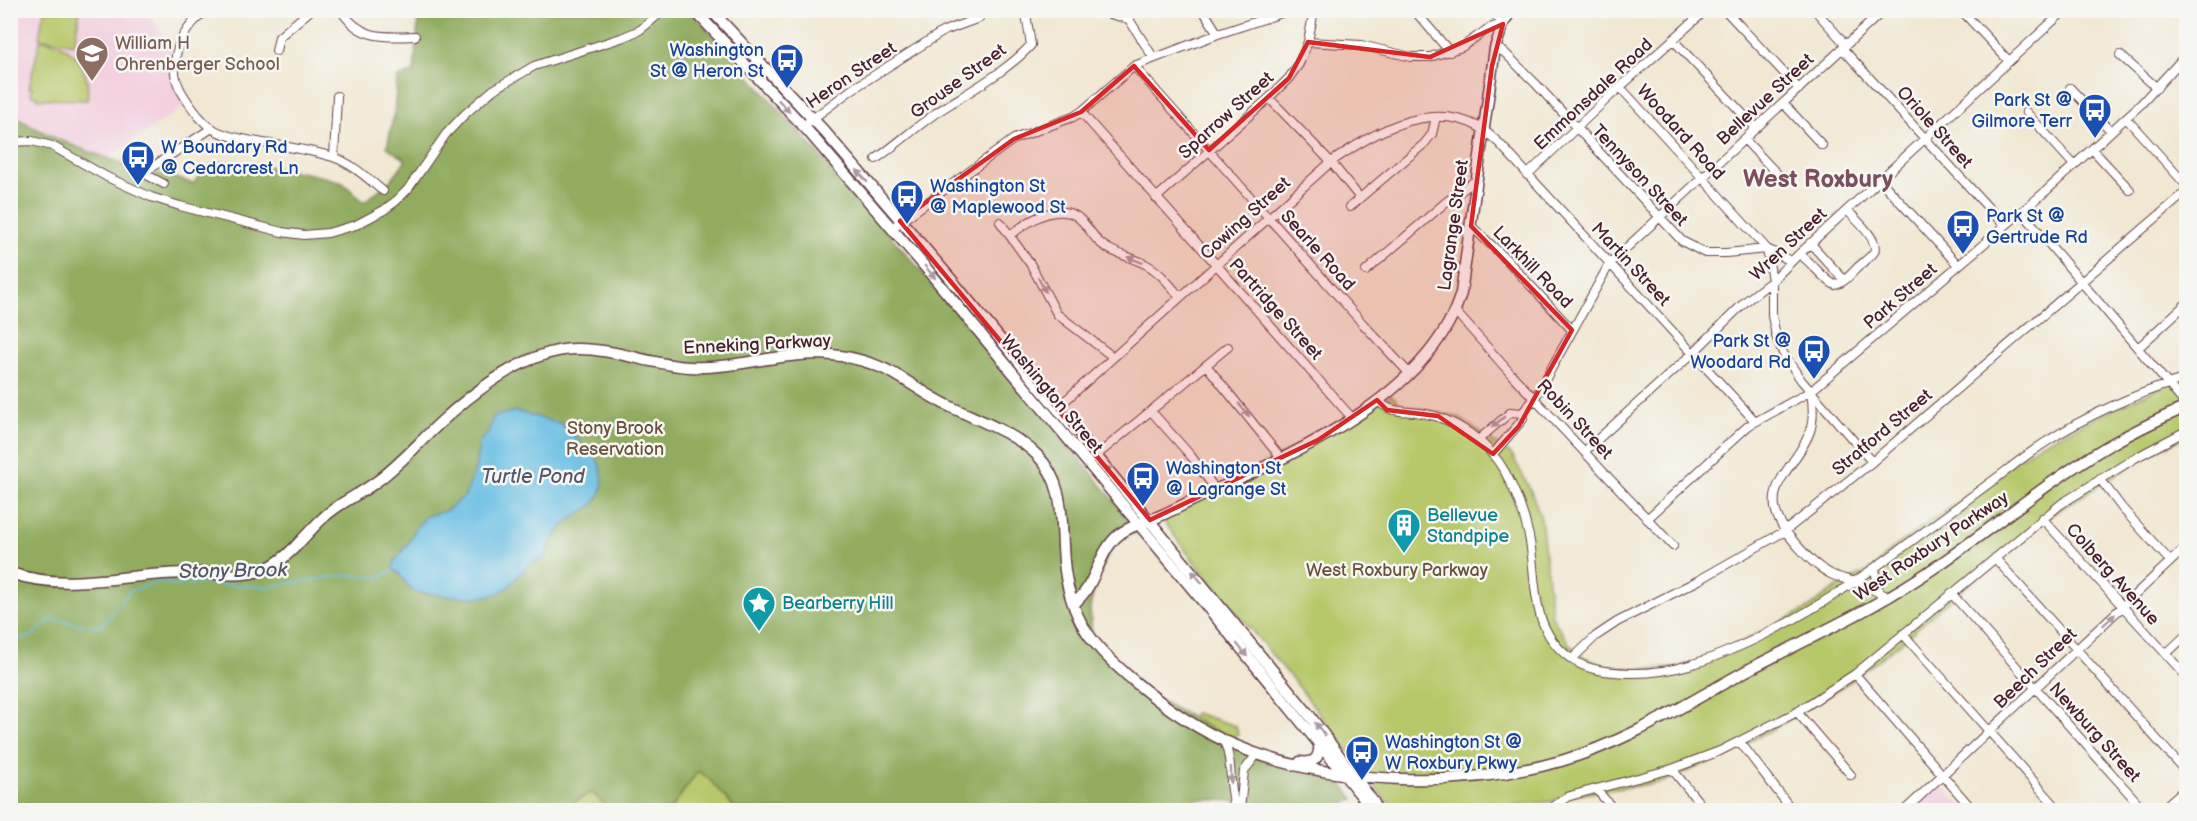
<svg xmlns="http://www.w3.org/2000/svg" width="2197" height="821" font-family="'Balsamiq Sans',sans-serif">
<style>
.built{fill:#f3cfdf}
.green{fill:#b7c86b;stroke:#80744b;stroke-width:1.5}
.forest{fill:#91ac5f;stroke:#6e6645;stroke-width:1.5}
.water{fill:#66bde3;stroke:#586e87;stroke-width:1.5}
.lines{fill:none;stroke-linecap:round;stroke-linejoin:round}
.stream{stroke:#66bde3;stroke-width:1.5}
.minor-casing{stroke:#633d44;stroke-width:10}
.major-casing{stroke:#633d44;stroke-width:13}
.minor{stroke:#fff;stroke-width:8}
.major{stroke:#fff;stroke-width:10}
.oneway{fill:#ae9aa0}
.marked{fill:#d62828;fill-opacity:0.2;stroke:#d62828;stroke-width:4.5;stroke-linejoin:round}
.labels{text-anchor:middle;stroke-width:5;stroke-linejoin:round;paint-order:stroke}
.education-label{font-size:18px;fill:#785e54;stroke:#f6f6f2;text-anchor:start}
.transit-label{font-size:18px;fill:#164399;stroke:#f6f6f2;text-anchor:start}
.street-label{font-size:18px;fill:#4a1f2b;stroke:#f6f6f2}
.park-label{font-size:18px;fill:#6b523e;stroke:#f6f6f2}
.culture-label{font-size:18px;fill:#0d838f;stroke:#f6f6f2;text-anchor:start}
.water-label{font-size:20px;font-style:italic;fill:#54566b;stroke:#f6f6f2}
.district-label{font-size:24px;font-weight:bold;fill:#7b4f5e;stroke:#f6f6f2}
</style>
<rect width="100%" height="100%" fill="#f6f6f2"/>
<filter id="ink" filterUnits="userSpaceOnUse"><feTurbulence type="fractalNoise" baseFrequency=".0167" numOctaves="2"/><feDisplacementMap in="SourceGraphic" scale="12" xChannelSelector="R" yChannelSelector="G"/><feConvolveMatrix kernelMatrix="1 2 1 2 8 2 1 2 1" color-interpolation-filters="sRGB"/></filter>
<filter id="wash" filterUnits="userSpaceOnUse"><feTurbulence type="fractalNoise" baseFrequency=".008" numOctaves="4" result="noise"/><feDisplacementMap in="SourceGraphic" scale="24" xChannelSelector="R" yChannelSelector="G"/><feGaussianBlur stdDeviation="1.35" result="paint"/><feColorMatrix in="noise" values="0 0 0 0 0 0 0 0 0 0 0 0 0 0 0 0 0 1.4 0 .05"/><feComposite in="paint" operator="in"/></filter>
<g filter="url(#wash)">
<rect width="100%" height="100%" fill="#f1e8d3"/>
<!-- built -->
<path class="built" d="M11,10L147,11L172,48L170,56L171,75L176,90L185,106L108,158L76,147L20,120L11,113Z
M1941,784L1965,810H1912Z"/>
<!-- green -->
<path class="green" d="M44,11H80L74,44L39,38Z
M40,40C72,42 92,69 87,100L38,99V96H34L31,93L32,88H29Z
M2186,375V437L2152,452L2053,514L1937,611L1898,645L1848,683L1775,728L1713,760L1663,782L1569,796L1549,802L1481,808L1435,807L1387,802L1299,687L1192,559L1162,519L1392,395L1401,405L1458,417L1512,455L1531,491L1541,518L1552,617L1570,645L1584,657L1602,665L1637,669L1669,668L1705,660L1807,609L1842,584L1873,569L1893,548L2040,444L2156,389L2170,379Z
M1195,713L1236,726L1238,735C1226,742 1201,725 1192,716Z
M698,771L708,778L736,810H670Z
M591,792L610,810H562Z"/>
<!-- forest -->
<path class="forest" d="M419,11H690C839,173 982,340 1122,510L1137,532L1128,534L1112,547L1096,581L1090,608L1092,634L1149,694L1248,749L1261,760L1336,781L1343,785L1354,799L1339,807L1196,799L1188,810H736L708,778L698,771L670,810H610L591,792L562,810H11L10,113C47,138 93,154 135,167C154,173 175,176 193,184C199,176 205,167 214,164C234,157 313,174 336,180L344,184L364,202L391,180L406,160L387,147L394,114L397,78L414,72Z"/>
<!-- water -->
<path class="water" d="M515,411L562,424L584,446L592,450C602,466 610,489 592,505C583,513 571,518 562,527C551,538 550,546 544,559C519,566 521,578 504,590C488,603 433,595 412,591L398,572L393,570L394,562L409,542L416,528L426,516L446,511L465,496L475,470L480,441L488,433L493,417Z"/>
<g class="lines">
<!-- stream -->
<path class="stream" d="M89,626H101L130,591L162,581L174,586L201,583L265,587L346,575L381,577L393,570
M10,640L31,637L51,619L85,625"/>
</g>
</g>
<g filter="url(#ink)">
<g class="lines">
<defs>
<path id="minor" d="M186,10L195,19
M207,10C186,26 173,46 175,73C176,84 182,93 188,102C195,112 202,122 213,129C223,136 239,138 252,141C279,146 308,149 333,157C353,164 367,178 383,191
M341,10C360,40 384,37 415,36
M1095,10L1128,19
M1123,10L1153,57
M1203,10L1218,34
M1414,10L1450,52
M1725,10L1799,89
M1815,10L1846,45
M1961,10L2009,61
M1673,40L1756,128
M1308,42L1361,45L1411,57H1430L1462,47L1489,28L1503,24L1491,10
M1495,48L1504,52L1536,84L1682,241L1705,253H1726L1767,249L1791,261
M1842,48L2005,226
M276,51L279,37L311,10
M2120,55L2157,88
M1134,66L1364,325L1409,373
M1620,87L1767,249L1772,281V316L1776,336L1783,353L1801,380L1872,462
M2070,88L2111,131
M1269,98L1331,162L1360,198L1424,144L1432,134L1436,117
M1783,103L1822,145
M1081,112L1353,419
M2026,112L2074,165
M2126,118L2186,185
M803,126L851,90L944,31L979,18
M1744,139L1784,181
M10,142L32,141L52,146L107,177L151,197L180,206L282,232L304,235L328,233L356,225L384,210L396,201L408,189L446,134L465,114L493,90L534,66L621,38L640,30L664,10
M2092,149L2130,190
M334,157L337,96
M876,159C897,144 916,127 936,113C968,92 1005,73 1031,45L1026,14L1034,10
M143,173L212,128
M143,173L164,184
M1527,175L1610,96L1706,10
M1880,180L1958,265
M1156,198L1269,98L1289,78L1299,64L1308,42L1314,10
M1350,207L1360,198
M2022,212L2186,405
M1000,222L1031,265L1057,314L1113,357
M1471,226L1504,257L1572,330
M892,228L1014,139L1073,117L1081,112L1134,66L1218,34L1291,10
M1010,235C1025,224 1044,210 1064,212C1081,213 1088,230 1098,241C1111,254 1131,256 1147,265C1160,272 1170,285 1180,297
M1810,243L1844,280
M1799,254C1812,262 1821,278 1835,285C1844,283 1850,275 1857,268C1862,263 1870,258 1874,252C1880,240 1854,218 1847,210
M1366,271L1446,202L1476,180
M1455,311L1511,374L1673,546
M2138,348L2186,304
M1206,365L1281,458
M1811,392C1818,435 1804,443 1783,476C1766,502 1777,522 1795,543C1806,555 1814,565 1829,573C1837,578 1847,579 1855,582C1867,587 1878,592 1889,597
M1377,400C1392,414 1402,410 1421,413C1455,418 1488,442 1505,472C1516,492 1524,514 1529,536C1538,581 1528,627 1570,658C1587,671 1609,672 1630,673C1673,674 1709,660 1747,643C1837,602 1912,540 1991,482C2009,469 2027,454 2046,442C2089,414 2138,393 2186,378
M1057,408L1331,162C1371,134 1427,100 1477,126C1485,130 1492,137 1499,143L1755,421
M1151,411L1191,456L1216,490
M1478,440L1511,412L1522,413
M1585,451L1693,353L1746,301L1772,281L1797,256L2065,10
M1493,454L1523,419L1522,413L1535,398L1610,263L1884,10
M1096,456L1228,347
M2100,479L2122,508L2170,561
M2042,518L2186,676
M1647,519L1748,426L1811,391L2046,191L2141,104L2186,55
M1995,558L2186,772
M1875,568L1879,593
M1951,593L2144,810
M1903,634L2059,810
M2166,654L2186,635
M1572,659L1596,636L1617,622L1699,580L1785,531L1872,462L2186,192
M1855,674L1973,810
M1797,712L1851,775
M1224,741C1230,755 1230,766 1231,780C1231,791 1235,800 1233,810
M1740,742L1792,810
M1672,769L1705,810
M1597,790L1614,810
M1240,810L1244,771L1257,754
M1549,810L1567,797L1577,794L1672,769L1720,751L1797,712L1855,674L2061,504L2135,458L2186,431
M1905,810L2186,547
M2161,810L2186,788"/>
<path id="major" d="M694,10L807,130L926,268L1210,610L1373,810
M711,10L825,132L950,278L1310,716L1374,803
M10,573C60,589 101,579 151,575C163,574 176,573 189,573C215,572 241,579 265,569C290,558 304,535 323,518C338,503 359,495 376,482C400,465 420,441 442,421C476,390 528,350 575,349C614,348 651,365 690,367C733,369 775,354 818,354C848,355 878,363 903,379C918,388 932,398 947,405C977,420 1012,431 1037,455C1071,489 1058,534 1066,577C1068,589 1072,603 1077,614C1088,641 1113,663 1135,682C1165,707 1196,729 1232,744C1327,786 1462,789 1561,761C1629,741 1684,705 1746,671C1810,637 1877,608 1937,566C1994,527 2047,482 2106,447C2132,432 2159,419 2186,407
M1074,604C1078,600 1083,595 1086,590C1099,571 1101,548 1121,533C1131,526 1140,524 1150,520C1163,515 1175,509 1187,503C1281,459 1429,401 1461,293L1495,48L1503,24L1511,10
M1300,762C1313,764 1320,759 1319,745"/>
</defs>
<!-- minor casing -->
<use href="#minor" class="minor-casing"/>
<!-- major casing -->
<use href="#major" class="major-casing"/>
<!-- minor -->
<use href="#minor" class="minor"/>
<!-- major -->
<use href="#major" class="major"/>
</g>
<!-- one-way arrows -->
<defs><path id="oneway-solid" d="M-6-.8H1V-3.2L6.5 0L1 3.2V.8H-6Z" transform="scale(1.5)"/></defs>
<g class="oneway">
<use href="#oneway-solid" transform="translate(784 106) rotate(47)"/>
<use href="#oneway-solid" transform="translate(862 176) rotate(-131)"/>
<use href="#oneway-solid" transform="translate(1135 260) rotate(-159)"/>
<use href="#oneway-solid" transform="translate(930 272) rotate(50)"/>
<use href="#oneway-solid" transform="translate(1042 285) rotate(62)"/>
<use href="#oneway-solid" transform="translate(1244 410) rotate(50)"/>
<use href="#oneway-solid" transform="translate(1498 422) rotate(140)"/>
<use href="#oneway-solid" transform="translate(1110 472) rotate(-130)"/>
<use href="#oneway-solid" transform="translate(1197 577) rotate(-130)"/>
<use href="#oneway-solid" transform="translate(2109 620) rotate(-43)"/>
<use href="#oneway-solid" transform="translate(1242 650) rotate(51)"/>
<use href="#oneway-solid" transform="translate(1320 729) rotate(-128)"/>
<use href="#oneway-solid" transform="translate(1231 775) rotate(89)"/>
</g>
</g>
<!-- marked area -->
<path class="marked" d="M1503,24L1492,66L1471,226L1572,330L1519,426L1493,454L1438,416L1387,410L1377,400L1318,440L1150,520L900,221L1014,139L1081,112L1134,66L1209,150L1289,78L1308,42L1430,57Z"/>
<!-- icons -->
<defs>
<symbol id="school-pin" viewBox="-11 -11 22 30"><path d="M0 17L-7.5 6A9.5 9.5 0 1 1 7.5 6Z" fill="#8d6e63" stroke="#f6f6f2"/><path d="M0-5L7-2L0 1L-7-2ZM-4 1L0 2.5L4 1V4Q0 6-4 4Z" fill="#fff"/></symbol>
<symbol id="bus-pin" viewBox="-11 -11 22 30"><path d="M0 17L-7.5 6A9.5 9.5 0 1 1 7.5 6Z" fill="#1a4fb4" stroke="#f6f6f2"/><path d="M-5-6H5V4H4V6H2V4H-2V6H-4V4H-5ZM-3.5-4V0h7V-4ZM-3.5 1.2v1.5H-2V1.2ZM2 1.2v1.5H3.5V1.2Z" fill="#fff"/></symbol>
<symbol id="building-pin" viewBox="-11 -11 22 30"><path d="M0 17L-7.5 6A9.5 9.5 0 1 1 7.5 6Z" fill="#0f9aa8" stroke="#f6f6f2"/><path d="M-4-6H4V6H1V3H-1V6H-4ZM-2.5-4.3h1.7v1.8h-1.7ZM.8-4.3h1.7v1.8H.8ZM-2.5-1h1.7V.8h-1.7ZM.8-1h1.7V.8H.8Z" fill="#fff"/></symbol>
<symbol id="sight-pin" viewBox="-11 -11 22 30"><path d="M0 17L-7.5 6A9.5 9.5 0 1 1 7.5 6Z" fill="#0f9aa8" stroke="#f6f6f2"/><path d="M0-6L1.8-2.2L6-1.7L2.9 1.2L3.7 5.4L0 3.3L-3.7 5.4L-2.9 1.2L-6-1.7L-1.8-2.2Z" fill="#fff"/></symbol>
</defs>
<g fill-rule="evenodd">
<use href="#school-pin" x="73" y="34" width="38" height="52"/>
<use href="#bus-pin" x="768" y="41" width="38" height="52"/>
<use href="#bus-pin" x="2076" y="91" width="38" height="52"/>
<use href="#bus-pin" x="119" y="138" width="38" height="52"/>
<use href="#bus-pin" x="888" y="177" width="38" height="52"/>
<use href="#bus-pin" x="1944" y="207" width="38" height="52"/>
<use href="#bus-pin" x="1795" y="332" width="38" height="52"/>
<use href="#bus-pin" x="1124" y="459" width="38" height="52"/>
<use href="#building-pin" x="1385" y="506" width="38" height="52"/>
<use href="#sight-pin" x="740" y="584" width="38" height="52"/>
<use href="#bus-pin" x="1343" y="733" width="38" height="52"/>
</g>
<g class="labels">
<!-- education labels -->
<g class="education-label">
<text x="115" y="49">William H<tspan x="115" dy="21">Ohrenberger School</tspan></text>
</g>
<!-- transit labels -->
<g class="transit-label">
<text x="764" y="56" text-anchor="end">Washington<tspan x="764" dy="21">St @ Heron St</tspan></text>
<text x="2072" y="106" text-anchor="end">Park St @<tspan x="2072" dy="21">Gilmore Terr</tspan></text>
<text x="161" y="153">W Boundary Rd<tspan x="161" dy="21">@ Cedarcrest Ln</tspan></text>
<text x="930" y="192">Washington St<tspan x="930" dy="21">@ Maplewood St</tspan></text>
<text x="1986" y="222">Park St @<tspan x="1986" dy="21">Gertrude Rd</tspan></text>
<text x="1791" y="347" text-anchor="end">Park St @<tspan x="1791" dy="21">Woodard Rd</tspan></text>
<text x="1166" y="474">Washington St<tspan x="1166" dy="21">@ Lagrange St</tspan></text>
<text x="1385" y="748">Washington St @<tspan x="1385" dy="21">W Roxbury Pkwy</tspan></text>
</g>
<!-- street labels -->
<g class="street-label">
<text transform="translate(851 75) rotate(-34)" y="6">Heron Street</text>
<text transform="translate(958 81) rotate(-36)" y="6">Grouse Street</text>
<text transform="translate(1593 94) rotate(-43)" y="6">Emmonsdale Road</text>
<text transform="translate(1765 99) rotate(-43)" y="6">Bellevue Street</text>
<text transform="translate(1226 115) rotate(-42)" y="6">Sparrow Street</text>
<text transform="translate(1935 127) rotate(48)" y="6">Oriole Street</text>
<text transform="translate(1681 132) rotate(48)" y="6">Woodard Road</text>
<text transform="translate(1640 175) rotate(47)" y="6">Tennyson Street</text>
<text transform="translate(1245 218) rotate(-42)" y="6">Cowing Street</text>
<text transform="translate(1453 225) rotate(-82)" y="6">Lagrange Street</text>
<text transform="translate(1788 244) rotate(-43)" y="6">Wren Street</text>
<text transform="translate(1318 250) rotate(48)" y="6">Searle Road</text>
<text transform="translate(1631 264) rotate(47)" y="6">Martin Street</text>
<text transform="translate(1533 267) rotate(46)" y="6">Larkhill Road</text>
<text transform="translate(1900 296) rotate(-41)" y="6">Park Street</text>
<text transform="translate(1276 309) rotate(48)" y="6">Partridge Street</text>
<text transform="translate(757 344) rotate(-3)" y="6">Enneking Parkway</text>
<text transform="translate(1052 394) rotate(50)" y="6">Washington Street</text>
<text transform="translate(1575 419) rotate(47)" y="6">Robin Street</text>
<text transform="translate(1882 432) rotate(-40)" y="6">Stratford Street</text>
<text transform="translate(1931 546) rotate(-34)" y="6">West Roxbury Parkway</text>
<text transform="translate(2113 574) rotate(48)" y="6">Colberg Avenue</text>
<text transform="translate(2035 668) rotate(-44)" y="6">Beech Street</text>
<text transform="translate(2095 732) rotate(48)" y="6">Newburg Street</text>
</g>
<!-- park labels -->
<g class="park-label">
<text x="615" y="434">Stony Brook<tspan x="615" dy="21">Reservation</tspan></text>
<text x="1397" y="576">West Roxbury Parkway</text>
</g>
<!-- culture labels -->
<g class="culture-label">
<text x="1427" y="521">Bellevue<tspan x="1427" dy="21">Standpipe</tspan></text>
<text x="782" y="609">Bearberry Hill</text>
</g>
<!-- water labels -->
<g class="water-label">
<text x="533" y="483">Turtle Pond</text>
<text transform="translate(233 570) rotate(-1)" y="7">Stony Brook</text>
</g>
<!-- district labels -->
<g class="district-label">
<text x="1818" y="187">West Roxbury</text>
</g>
</g>
<!-- margin -->
<rect width="2197" height="821" fill="none" stroke="#f6f6f2" stroke-width="36"/>
</svg>
